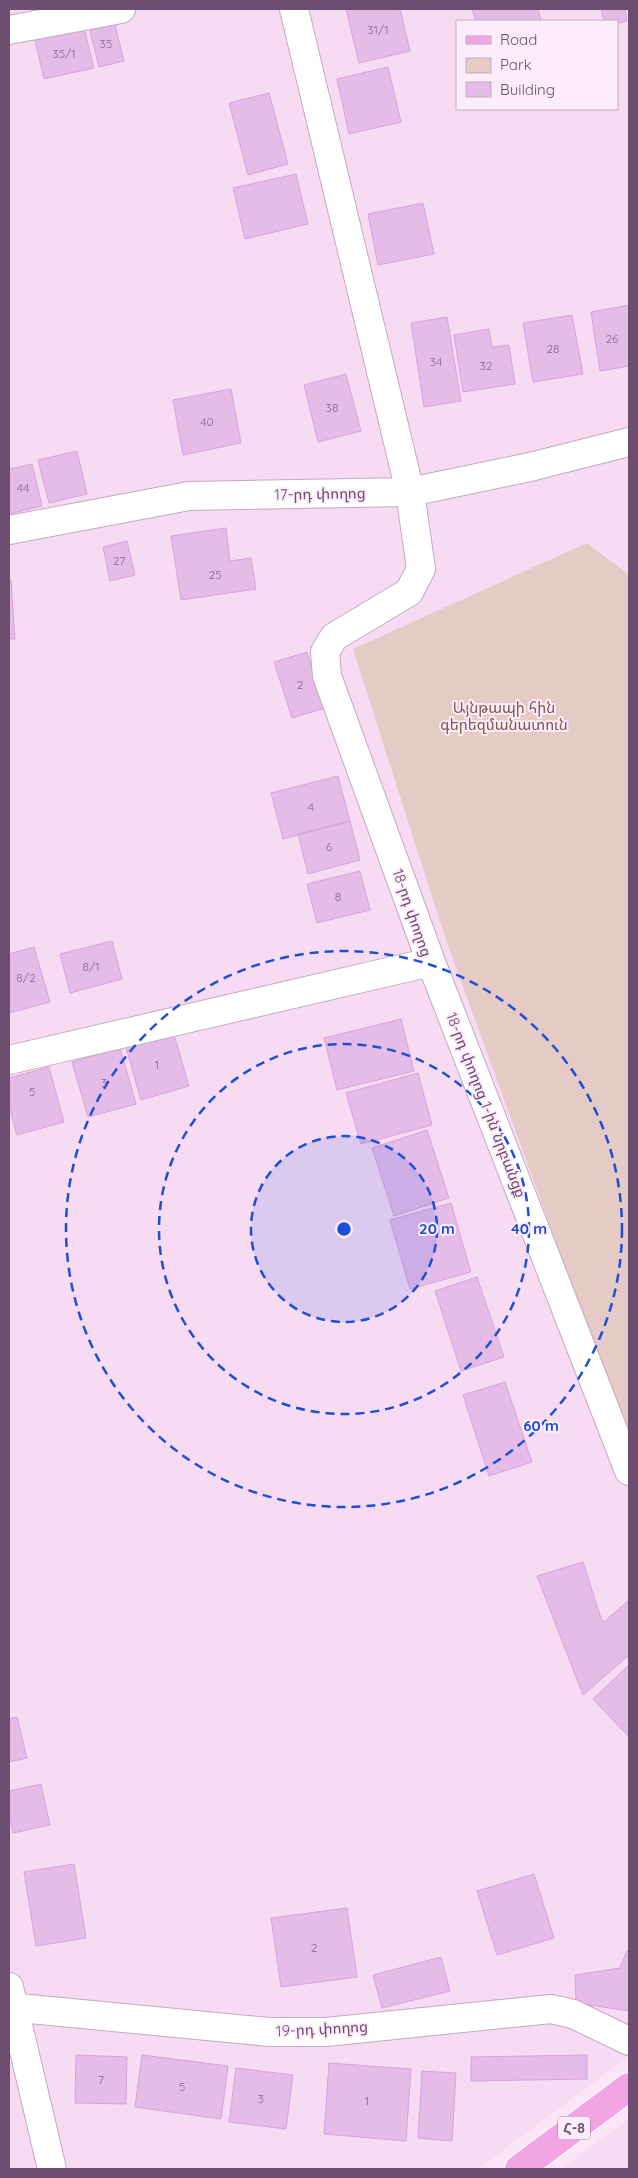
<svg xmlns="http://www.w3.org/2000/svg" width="638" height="2178" font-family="Quicksand,'Noto Sans Armenian',sans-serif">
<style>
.residential{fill:#f6dbf3;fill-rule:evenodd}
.green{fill:#e6cac6}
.building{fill:#e5bbe8;stroke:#d9a2de}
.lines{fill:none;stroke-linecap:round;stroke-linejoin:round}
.minor-casing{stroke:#c4a8c5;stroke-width:30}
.major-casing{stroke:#fff;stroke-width:30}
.minor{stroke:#fff;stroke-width:28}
.major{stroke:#f2a4e5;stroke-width:28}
.ring{fill:none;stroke:#1d4ed8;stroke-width:2.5;stroke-dasharray:9 6}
.labels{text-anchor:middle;stroke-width:4;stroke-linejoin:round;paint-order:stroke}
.number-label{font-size:12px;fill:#8b688e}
.shield{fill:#fdecfa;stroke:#987d99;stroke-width:1}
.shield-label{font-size:14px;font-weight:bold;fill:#6d4d70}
.street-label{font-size:15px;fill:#6d4d70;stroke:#fdecfa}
.park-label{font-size:15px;fill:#805a4c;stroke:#fdecfa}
.centre{fill:#1d4ed8;stroke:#fdecfa;stroke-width:2.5}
.ring-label{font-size:15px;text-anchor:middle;font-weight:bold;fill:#1d4ed8;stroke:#fdecfa;stroke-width:4;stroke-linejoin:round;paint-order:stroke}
</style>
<rect width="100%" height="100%" fill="#fae6f7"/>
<!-- residential -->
<path class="residential" d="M9,9H629V2056L478,2169H9ZM457,21H617V109H457Z
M629,2119V2169H561Z"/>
<!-- green -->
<path class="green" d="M587,543L629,575V1443L445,937L353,649Z"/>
<!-- building -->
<path class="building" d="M346,9H400L410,51L359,63Z
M472,9H538L541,21H476Z
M601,9H625L627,21L617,23V21H604Z
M114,21L124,61L99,67L89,27Z
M84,28L94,68L44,79L35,40Z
M388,67L401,122L349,134L337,79Z
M269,93L288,164L248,175L229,103Z
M296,174L308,224L245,239L233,188Z
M423,203L434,254L378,265L368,214Z
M629,305V366L600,371L591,312Z
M572,315L583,374L533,382L523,323Z
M447,317L461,401L424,407L411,323Z
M489,329L492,347L509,345L515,384L463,392L454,335Z
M346,374L361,431L318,442L304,385Z
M231,389L241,443L183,455L173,400Z
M77,451L87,494L49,503L38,460Z
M32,464L42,506L9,514V469Z
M226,528L230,561L251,558L256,589L181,600L171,536Z
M127,541L135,575L110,581L103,547Z
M11,580L15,639H9V581Z
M307,652L325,708L292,718L274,662Z
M338,776L350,821L283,839L271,793Z
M350,821L360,860L308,874L298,834Z
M360,871L370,910L317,923L307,884Z
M112,941L122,979L70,993L60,954Z
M34,947L50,1002L9,1013V954Z
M401,1019L414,1071L337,1090L324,1038Z
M173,1031L189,1086L141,1100L125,1044Z
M120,1048L136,1104L88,1117L72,1062Z
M49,1067L64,1122L17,1135L9,1107V1078Z
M418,1073L432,1125L361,1144L346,1093Z
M427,1130L449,1198L394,1216L372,1148Z
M451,1203L471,1272L410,1289L390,1220Z
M477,1277L504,1357L461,1371L435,1291Z
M505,1382L532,1462L489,1476L463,1395Z
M583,1562L601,1618L604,1622L629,1600V1655L583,1695L537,1576Z
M629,1665V1737L593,1699Z
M17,1717L27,1758L9,1762V1719Z
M41,1784L50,1825L13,1833L9,1817V1791Z
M74,1864L86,1938L36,1946L24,1872Z
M534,1874L554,1938L497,1955L477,1891Z
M347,1908L357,1977L281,1987L271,1918Z
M627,1951L629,1952V2011L576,2003L575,1975L620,1968Z
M441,1957L450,1991L382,2008L373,1975Z
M76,2055L127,2057L126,2104L75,2103Z
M142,2055L228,2066L221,2119L135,2107Z
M587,2055V2079L471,2081V2057Z
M329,2063L411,2069L406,2141L324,2134Z
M236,2068L293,2075L286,2129L229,2122Z
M422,2071L456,2073L452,2141L418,2138Z"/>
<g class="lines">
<defs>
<path id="minor" d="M9,30L121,9
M9,530L189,496L410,492L530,467L629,442
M431,962L629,1471
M9,1060L431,962L327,676L325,652L334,637L409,592L421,569L410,492L294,9
M9,1987L52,2169
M9,2007L269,2032H326L551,2009L573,2014L629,2041"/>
<path id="major" d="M519,2169L629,2087"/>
</defs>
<!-- minor casing -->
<use href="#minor" class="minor-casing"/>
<!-- major casing -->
<use href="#major" class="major-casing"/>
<!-- minor -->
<use href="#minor" class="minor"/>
<!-- major -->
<use href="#major" class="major"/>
</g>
<!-- distance rings -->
<circle cx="344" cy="1229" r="93" fill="#1d4ed8" fill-opacity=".12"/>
<g class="ring">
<circle cx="344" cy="1229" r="93"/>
<circle cx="344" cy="1229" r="185"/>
<circle cx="344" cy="1229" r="278"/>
</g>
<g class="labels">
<!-- number labels -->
<g class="number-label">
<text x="378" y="34">31/1</text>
<text x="106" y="48">35</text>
<text x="64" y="58">35/1</text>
<text x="612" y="343">26</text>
<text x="553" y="353">28</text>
<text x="436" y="366">34</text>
<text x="486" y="370">32</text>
<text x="332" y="412">38</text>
<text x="207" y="426">40</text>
<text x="23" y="492">44</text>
<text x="119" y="565">27</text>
<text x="215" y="579">25</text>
<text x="300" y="689">2</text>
<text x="311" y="811">4</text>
<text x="329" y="851">6</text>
<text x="338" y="901">8</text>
<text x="91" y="971">8/1</text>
<text x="26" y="982">8/2</text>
<text x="157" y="1069">1</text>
<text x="104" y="1087">3</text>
<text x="32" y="1096">5</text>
<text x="314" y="1952">2</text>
<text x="101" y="2084">7</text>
<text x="182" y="2091">5</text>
<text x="261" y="2103">3</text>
<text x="367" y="2105">1</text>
</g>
<!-- shield labels -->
<rect class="shield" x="558" y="2116.5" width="32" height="23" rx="4"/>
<g class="shield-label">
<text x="574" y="2133">Հ-8</text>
</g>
<!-- street labels -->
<g class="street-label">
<text transform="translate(320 494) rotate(-1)" y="5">17-րդ փողոց</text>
<text transform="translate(412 913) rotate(71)" y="5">18-րդ փողոց</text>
<text transform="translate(486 1105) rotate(69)" y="5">18-րդ փողոց 1-ին նրբանցք</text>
<text transform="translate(322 2029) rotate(-3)" y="5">19-րդ փողոց</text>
</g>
<!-- park labels -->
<g class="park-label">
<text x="504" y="713">Այնթապի հին<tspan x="504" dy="17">գերեզմանատուն</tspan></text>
</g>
</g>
<circle cx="344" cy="1229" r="8" class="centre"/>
<g class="ring-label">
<text x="437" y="1234">20 m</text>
<text x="529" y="1234">40 m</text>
<text x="541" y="1431">60 m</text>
</g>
<!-- border -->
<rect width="638" height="2178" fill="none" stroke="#6d4d70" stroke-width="20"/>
<!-- legend -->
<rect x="456" y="20" width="162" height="90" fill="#fdecfa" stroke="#c3acc3"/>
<rect x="466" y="36" width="25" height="8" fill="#f2a4e5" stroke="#c3acc3"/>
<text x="500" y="45" font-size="15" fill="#6d4d70">Road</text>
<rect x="466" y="58" width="25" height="15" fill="#e6cac6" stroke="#c3acc3"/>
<text x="500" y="70" font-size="15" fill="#6d4d70">Park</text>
<rect x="466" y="82" width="25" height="15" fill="#e5bbe8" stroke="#c3acc3"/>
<text x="500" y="95" font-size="15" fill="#6d4d70">Building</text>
</svg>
